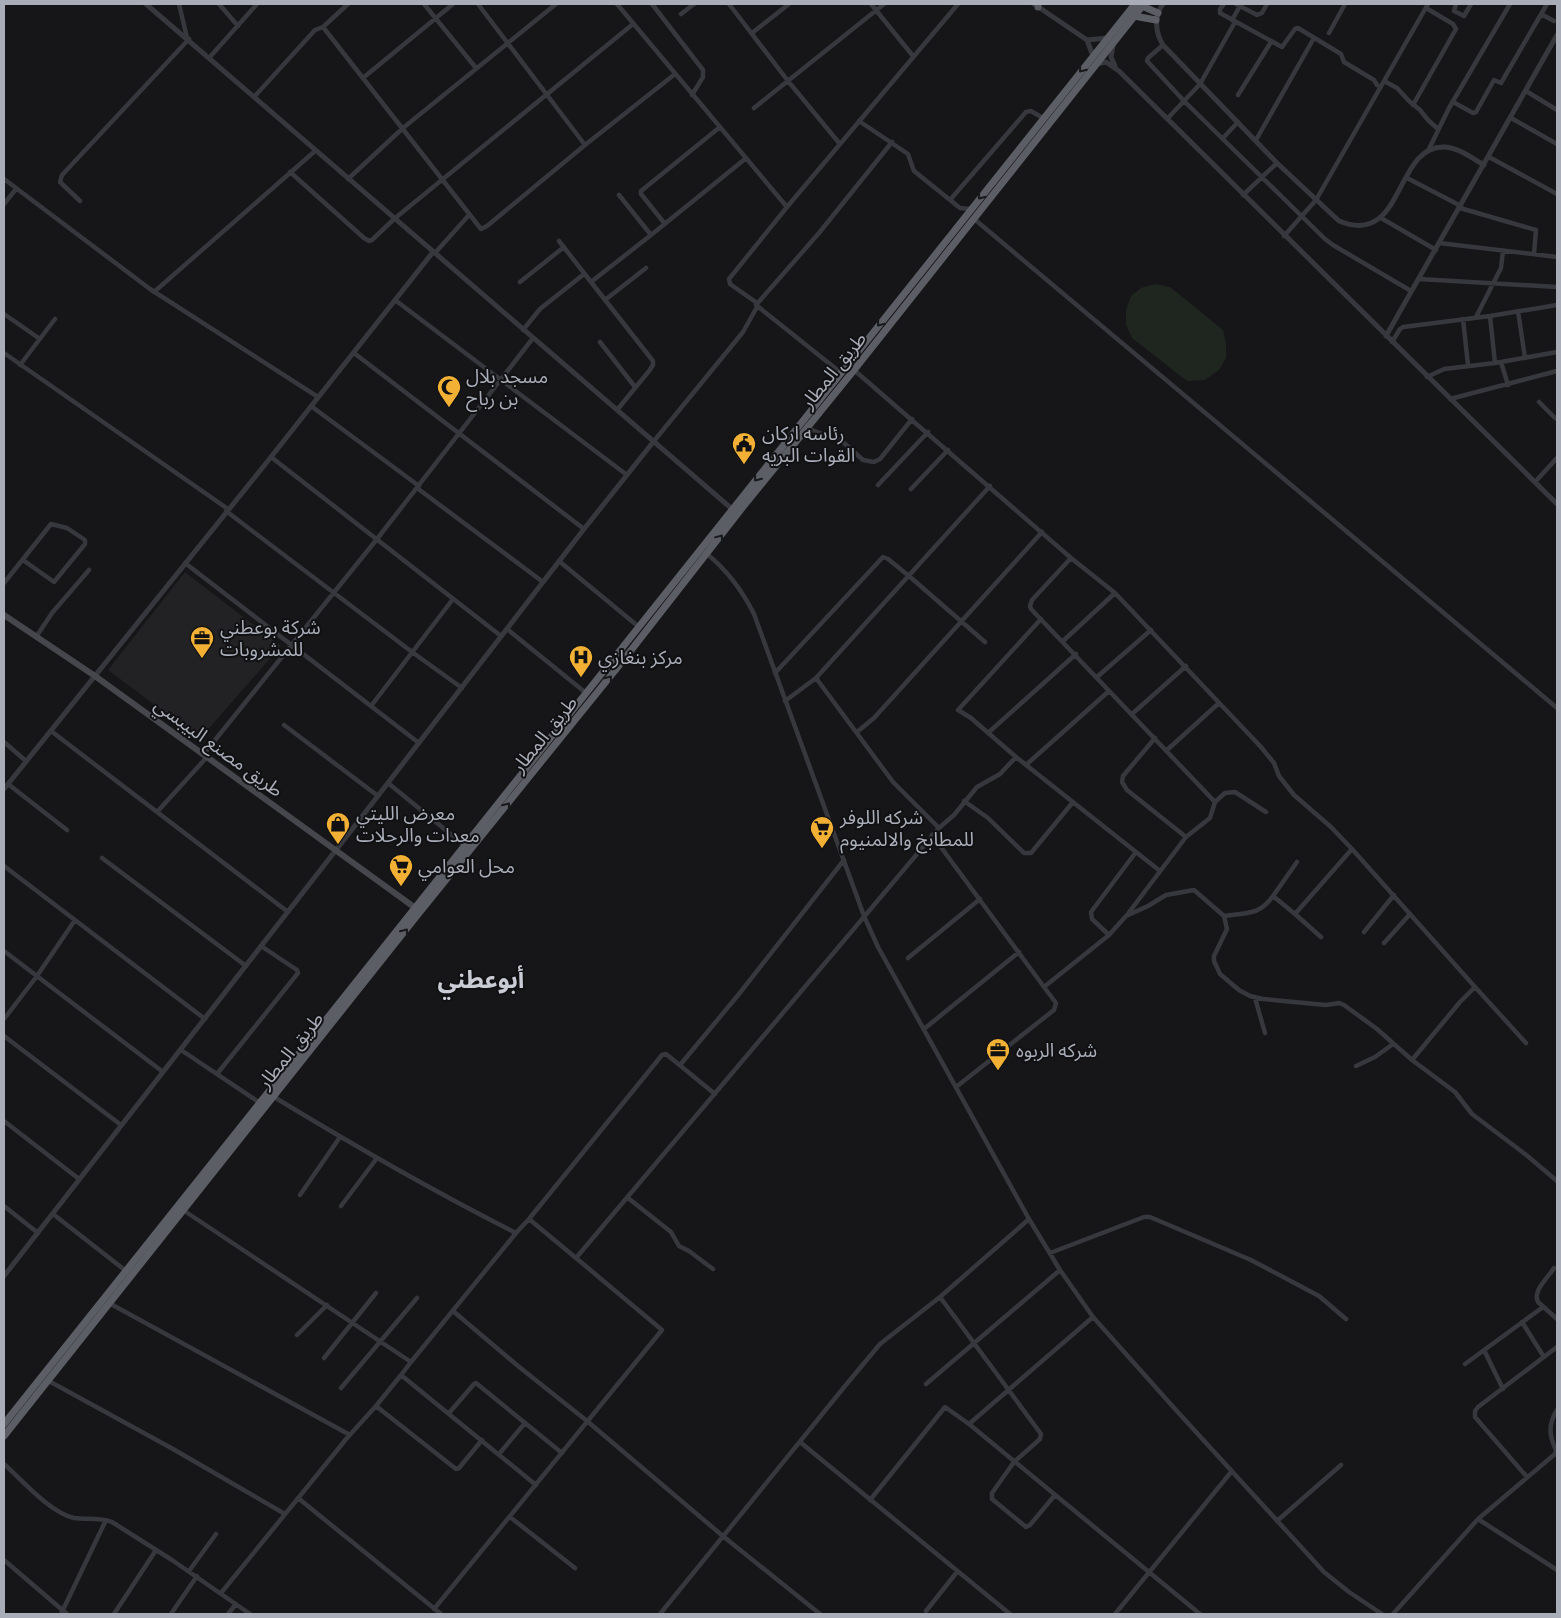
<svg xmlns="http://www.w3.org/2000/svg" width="1561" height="1618" viewBox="0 0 1561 1618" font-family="'Titillium Web','Noto Sans Arabic',sans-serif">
<rect width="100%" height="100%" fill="#161618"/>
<path fill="#222225" d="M185,572L281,646L205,733H192L108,670Z"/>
<path fill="#1e261f" d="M1155,284L1170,287L1223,330L1226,344V358L1219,370L1205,380L1187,381L1132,338L1126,325V310L1131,296L1141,288Z"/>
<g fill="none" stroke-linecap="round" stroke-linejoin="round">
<path stroke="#37383d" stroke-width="4.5" d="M179,4L187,38
M219,4L238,26
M424,4L476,68
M478,4L585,145
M617,4L787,207
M652,4L703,70V77L692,95
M729,4L788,81L840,144
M871,4L913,56
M1224,4L1220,9V13L1282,47L1295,29L1298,28L1341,54L1344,62L1374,80L1377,85L1381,87
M1236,4L1257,15L1262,13L1267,4
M1456,4L1454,11L1464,16L1471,4
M681,14L694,4
M1541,14L1554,21
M1232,20L1240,6
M323,27L481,229L487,226L585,145L675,74
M752,33L789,4
M1329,33L1345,4
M1163,45L1148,58L1147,61L1184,101L1325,239L1333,245L1411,291
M209,58L257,4
M363,78L453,4
M1384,81L1397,88L1409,101L1420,110L1428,120L1438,129
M1526,91L1557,110
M1238,95L1271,42
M254,97L315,30L323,27L348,4
M1453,102L1473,113L1476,112L1494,80L1501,83L1547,4
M1413,105L1456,29L1453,24L1426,8
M754,108L884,4
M1511,118L1557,144
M1167,119L1200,84L1235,22
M859,121L908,154L914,171L960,208L970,209
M1223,138L1238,122
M1256,140L1314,38
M1428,151L1449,108L1510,4
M1489,157L1557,194
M290,172L364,238L369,241L372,240L394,219L633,24
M1407,178L1461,206
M4,179L150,289L318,397
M348,179L403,128L556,4
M619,195L651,235L745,159
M1243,195L1277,163
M950,200L1026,112L1031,111L1043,118
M80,201L60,182L62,175L189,39
M4,204L16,189
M1460,208L1536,230L1534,254
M973,218L1557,708
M1381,218L1436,250
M665,224L641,194V191L720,127
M1284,236L1316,200L1428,4
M559,241L591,282
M1439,243L1557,257
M435,253L469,215
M1419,279L1557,287
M520,282L564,247
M154,292L315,151
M395,300L627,475
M605,300L646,268
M757,303L730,284L729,279L787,207L958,4
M1518,311L1525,358
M4,314L40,339
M1490,316L1495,363
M1476,317L1501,268L1503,251
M1463,319L1468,365
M523,330L540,309L584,274
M600,342L635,387
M1392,342L1400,329L1403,327L1490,316L1557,305
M4,353L228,509
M354,353L584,529
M1501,362L1508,385
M20,365L55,319
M854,370L1071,558L1115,593L1261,747L1274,763L1279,776L1294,795L1331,827L1352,849
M840,372L756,305L819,233L892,142
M1427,377L1444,369L1495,363L1557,352
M1450,399L1557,371
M1539,402L1555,418L1557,419
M311,406L419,486
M617,410L649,371L653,365V361L591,282L651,235
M807,428L843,442L863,460L874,462L880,459L912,419
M654,441L743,332L757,307
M271,457L501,636
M1535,482L1557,458
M878,485L928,432
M417,488L543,582
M911,489L948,450
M226,511L412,652L462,688
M707,554C728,571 742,590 754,614L864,916L878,947L1029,1219L1060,1270L1093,1317L1175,1409L1324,1572L1349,1592L1382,1614
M1071,558L1032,600L1030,606L1031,609L1215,802
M559,561L639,627
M185,563L419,743
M4,583L51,524L67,528L85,540V544L54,582L23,560
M1041,619L958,710L971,718L1016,757L1160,871
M507,629L586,693
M36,637L52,613L89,570
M1063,641L1115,593
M775,673L883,557L888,559L909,576L985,642
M1097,677L1151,630
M785,701L816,678L990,486
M371,706L453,599
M1132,714L1186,666
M284,725L378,796
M51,731L288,912
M857,732L874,718L1042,532
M988,733L1076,654
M1155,738L1123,776L1122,782L1127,790L1186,837
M4,742L26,761
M1167,750L1219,703
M203,755L377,539L533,338
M1026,765L1109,691
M388,783L464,845
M8,784L67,830
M964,801L988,818L1024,853H1031L1073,802
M157,812L207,757
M939,828L954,815L977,787L1000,774L1016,757
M932,835L1044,987L1109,935L1126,916L1148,906L1166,895L1194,890L1224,916L1227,929L1214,956V961L1220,974L1239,990L1250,996L1263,999L1326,1005L1339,1003L1344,1005L1377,1029L1412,1060L1455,1092L1472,1114L1525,1154L1557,1181
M102,858L246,966
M4,866L205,1019
M1273,896L1297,862
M1127,915L1186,837L1210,818L1215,802L1225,793L1235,792L1266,812
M1224,916C1247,912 1259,916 1273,896L1295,914
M1364,932L1394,895
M1109,935L1092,919L1091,912L1136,852
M1321,937L1295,914L1352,849L1475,987
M1384,943L1410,914
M4,951L163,1072
M908,958L980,899
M1255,998L1265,1033
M4,1019L37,976L75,920
M924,1029L1019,952
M4,1036L121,1125
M181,1050L260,1103
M1412,1060L1460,1002L1475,987L1526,1043
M680,1065L739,994L844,860
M1356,1066L1375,1057L1393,1044
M217,1074L298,973L297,970L261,946
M956,1087L1054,1010L1056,1003L1044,987
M274,1097C353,1145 433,1191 516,1233L529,1219
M4,1121L79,1179
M300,1195L340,1137
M628,1198L671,1232L679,1246L689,1251L713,1269
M4,1206L38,1233
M341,1206L377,1158
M183,1210L411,1362L401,1375L536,1485
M53,1214L126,1271
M1050,1253L1144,1217H1150L1251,1260L1319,1296L1346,1319
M576,1258L529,1219L662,1055L666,1054L715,1094
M1554,1268C1548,1278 1532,1291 1538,1302L1557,1319
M940,1297L1041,1434L1040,1439L1014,1462L992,1493V1499L1026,1527L1030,1525L1055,1495
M109,1303L350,1435
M453,1311L518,1366L587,1421L724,1537L820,1614
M1093,1317L969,1424L1200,1614
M1522,1322L1544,1357
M297,1335L327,1305
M1484,1350L1503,1389
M324,1358L376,1293
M411,1362L516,1233
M1465,1364L1543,1307
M401,1375L376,1406L456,1469L459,1468L482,1440
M47,1380L173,1449L285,1514
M926,1384L1060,1270
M341,1388L417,1298
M449,1413L474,1384L476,1383L562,1453
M800,1442L1010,1614
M499,1454L525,1423
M4,1464C22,1480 50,1513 74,1518C87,1520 99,1517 112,1522L172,1560L250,1614
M1527,1477L1475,1417V1411L1478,1407L1557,1347
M298,1498L441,1614
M870,1500L945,1407L969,1424
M510,1517L575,1568
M1478,1519L1555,1454L1556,1450C1549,1436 1548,1424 1557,1410
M1277,1521L1341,1465
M4,1560L67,1614
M189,1571L216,1534
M221,1593L347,1438L376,1406
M434,1609L662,1330L576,1258L939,828L893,782L816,678
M926,1611L957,1572
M61,1614L106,1520
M114,1614L156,1550
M171,1614L197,1576
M228,1614L236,1604
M660,1614L845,1386L880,1344L940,1297L1029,1219
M1115,1614L1232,1471
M1393,1614L1478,1519L1557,1570"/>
<path stroke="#37383d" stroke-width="5" d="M146,4L732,509
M1034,4L1087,40L1093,56
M1163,4C1154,16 1155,32 1163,45L1277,163L1339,221C1405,248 1394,144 1445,147C1459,148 1472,158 1484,165
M1087,40L1107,38
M1113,46L1111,57L1115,66
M1097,64L1106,62L1119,71L1557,504
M1386,336L1557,35
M4,789L271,457L433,252
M4,1276L350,832L584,529L654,441"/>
<path stroke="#45474d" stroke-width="6" d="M4,615L95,676L414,907"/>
<path stroke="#53555c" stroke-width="7" d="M1038,4V7"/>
<path stroke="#5b5e65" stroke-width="7" d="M1142,6L1158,13
M1134,16L1156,20
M4,1424L1135,4
M4,1436L419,913L625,658L742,508L854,370L1144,4"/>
</g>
<defs><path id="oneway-chevron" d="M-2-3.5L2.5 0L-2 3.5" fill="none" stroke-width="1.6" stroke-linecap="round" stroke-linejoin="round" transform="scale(1.25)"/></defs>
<g stroke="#18191b">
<use href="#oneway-chevron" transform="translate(1082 69) rotate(129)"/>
<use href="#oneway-chevron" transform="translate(981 196) rotate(129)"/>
<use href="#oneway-chevron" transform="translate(880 323) rotate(129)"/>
<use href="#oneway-chevron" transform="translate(757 478) rotate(128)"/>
<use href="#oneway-chevron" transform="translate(720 538) rotate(-53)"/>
<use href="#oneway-chevron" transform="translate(609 679) rotate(-51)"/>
<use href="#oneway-chevron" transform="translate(507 806) rotate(-51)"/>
<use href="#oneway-chevron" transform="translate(405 932) rotate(-52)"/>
</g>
<defs>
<g id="mosque-pin" transform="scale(1.25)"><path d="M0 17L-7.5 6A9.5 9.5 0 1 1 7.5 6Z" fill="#f2b134" stroke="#111113"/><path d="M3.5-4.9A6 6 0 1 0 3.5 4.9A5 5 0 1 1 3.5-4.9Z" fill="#111"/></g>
<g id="civic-pin" transform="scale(1.25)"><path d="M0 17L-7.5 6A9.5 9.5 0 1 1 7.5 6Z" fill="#f2b134" stroke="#111113"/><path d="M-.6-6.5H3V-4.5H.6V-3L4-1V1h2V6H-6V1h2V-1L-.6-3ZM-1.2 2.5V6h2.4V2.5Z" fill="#111"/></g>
<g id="office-pin" transform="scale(1.25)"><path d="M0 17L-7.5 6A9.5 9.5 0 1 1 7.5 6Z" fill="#f2b134" stroke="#111113"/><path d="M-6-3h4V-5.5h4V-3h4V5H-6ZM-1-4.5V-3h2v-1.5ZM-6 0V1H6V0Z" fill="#111"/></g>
<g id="hospital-pin" transform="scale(1.25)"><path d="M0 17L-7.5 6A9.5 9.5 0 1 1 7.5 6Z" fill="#f2b134" stroke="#111113"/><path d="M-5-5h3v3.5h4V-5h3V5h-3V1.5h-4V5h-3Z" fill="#111"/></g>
<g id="shop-pin" transform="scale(1.25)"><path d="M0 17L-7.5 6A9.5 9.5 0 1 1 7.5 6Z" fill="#f2b134" stroke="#111113"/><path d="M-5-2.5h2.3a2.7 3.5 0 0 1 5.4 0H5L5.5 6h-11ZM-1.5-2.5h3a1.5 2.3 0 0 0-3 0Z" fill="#111"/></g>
<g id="supermarket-pin" transform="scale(1.25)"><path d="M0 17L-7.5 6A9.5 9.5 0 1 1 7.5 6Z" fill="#f2b134" stroke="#111113"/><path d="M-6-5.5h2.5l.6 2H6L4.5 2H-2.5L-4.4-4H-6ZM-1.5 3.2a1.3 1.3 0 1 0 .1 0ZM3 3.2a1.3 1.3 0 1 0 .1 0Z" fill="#111"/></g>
</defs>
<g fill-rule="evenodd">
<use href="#mosque-pin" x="449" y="387"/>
<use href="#civic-pin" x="744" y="444"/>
<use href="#office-pin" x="202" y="638"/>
<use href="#hospital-pin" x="581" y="657"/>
<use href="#shop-pin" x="338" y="824"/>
<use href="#supermarket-pin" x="822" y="828"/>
<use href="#supermarket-pin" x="401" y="866"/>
<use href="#office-pin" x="998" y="1050"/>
</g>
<g text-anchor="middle" stroke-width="4" stroke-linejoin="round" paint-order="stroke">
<g font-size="19" fill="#a8adb8" stroke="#111113">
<text transform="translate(833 370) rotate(-51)" y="7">طريق المطار</text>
<text transform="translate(544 734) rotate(-51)" y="7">طريق المطار</text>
<text transform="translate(219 747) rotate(36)" y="7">طريق مصنع البيبسي</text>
<text transform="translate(290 1050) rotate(-51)" y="7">طريق المطار</text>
</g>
<g font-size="19" fill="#a8adb8" stroke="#111113" text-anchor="start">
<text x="466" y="383">مسجد بلال<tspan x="466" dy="22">بن رباح</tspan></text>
<text x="762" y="440">رئاسه اركان<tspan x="762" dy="22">القوات البريه</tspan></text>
<text x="220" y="634">شركة بوعطني<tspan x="220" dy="22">للمشروبات</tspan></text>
<text x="598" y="664">مركز بنغازي</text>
<text x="356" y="820">معرض الليتي<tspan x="356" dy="22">معدات والرحلات</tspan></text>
<text x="840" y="824">شركه اللوفر<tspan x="840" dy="22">للمطابخ والالمنيوم</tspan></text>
<text x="418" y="873">محل العوامي</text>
<text x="1016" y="1057">شركه الربوه</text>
</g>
<g font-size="24" font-weight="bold" fill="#c9ccd4" stroke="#111113">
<text x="481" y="988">أبوعطني</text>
</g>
</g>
<rect width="1561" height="1618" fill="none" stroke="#a8adb8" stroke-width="10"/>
</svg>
